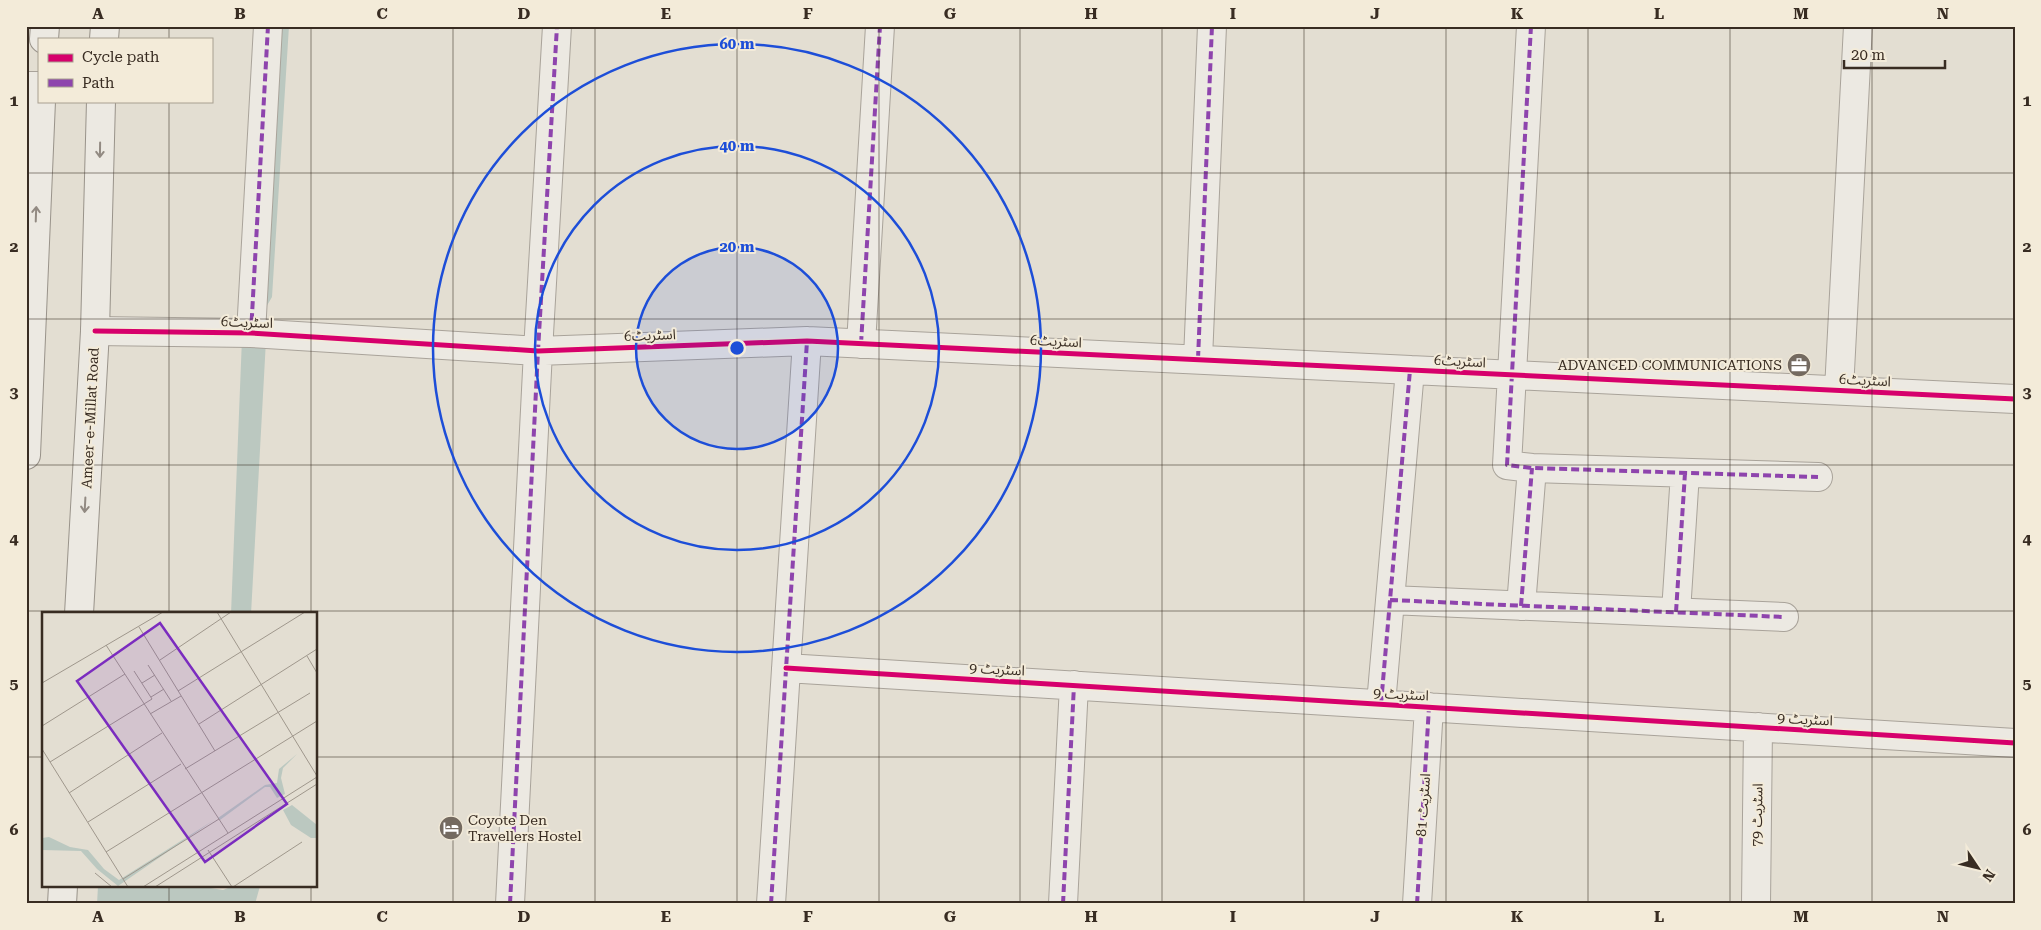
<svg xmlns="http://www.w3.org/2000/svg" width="2041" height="930" viewBox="0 0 2041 930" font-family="'Roboto Serif','Noto Sans Arabic',serif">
<rect width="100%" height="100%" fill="#e3ded2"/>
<path fill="#bbc8c0" d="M268,26H289L272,297L251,333Z
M242,338L266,340L251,614H231Z
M98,886H198L223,890L233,886H260L255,904H97Z"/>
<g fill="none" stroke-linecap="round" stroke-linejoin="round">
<g stroke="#a9a39a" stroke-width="30">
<path id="street" d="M1531,26L1507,465L1532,468L1818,477
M26,86H39
M95,331L251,333L538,351L807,341L2015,399
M251,333L268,26
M861,344L880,26
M1198,359L1212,26
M1839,390L1858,26
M1390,600L1784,617
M1521,606L1532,468
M1676,612L1685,473
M786,668L2015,743
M1381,704L1410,370
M510,904L538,351L557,26
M771,904L807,341
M1063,904L1074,685
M1417,904L1429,707
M1756,904L1758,727"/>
</g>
<g stroke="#99938a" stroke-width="30">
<path id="secondary" d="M44,39L45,26
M104,39L105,26
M26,455L41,101
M79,614L95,331L101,101
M62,904L63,886"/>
</g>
<use href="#street" stroke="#ece9e2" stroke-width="28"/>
<use href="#secondary" stroke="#ece9e2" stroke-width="28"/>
<path stroke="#8e44ad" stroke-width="4" stroke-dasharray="8 4" stroke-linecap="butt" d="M1531,26L1507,465L1532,468L1818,477
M251,333L268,26
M861,344L880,26
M1198,359L1212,26
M1390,600L1784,617
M1521,606L1532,468
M1676,612L1685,473
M1381,704L1410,370
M510,904L538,351L557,26
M771,904L807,341
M1063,904L1074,685
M1417,904L1429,707"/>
<g stroke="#f3ebd9" stroke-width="8">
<path id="cycleway" d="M95,331L251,333L538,351L807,341L2015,399
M786,668L2015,743"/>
</g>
<use href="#cycleway" stroke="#d6006c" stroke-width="5"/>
</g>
<defs><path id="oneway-shaft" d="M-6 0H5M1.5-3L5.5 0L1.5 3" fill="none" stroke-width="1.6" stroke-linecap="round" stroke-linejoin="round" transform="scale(1.25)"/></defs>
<g stroke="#928a82">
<use href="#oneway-shaft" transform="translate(100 150) rotate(91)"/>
<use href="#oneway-shaft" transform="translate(36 214) rotate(-88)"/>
<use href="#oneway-shaft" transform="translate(85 505) rotate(93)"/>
</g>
<path fill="none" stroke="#382c22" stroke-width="1" stroke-opacity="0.55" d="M169,26V39M311,26V614M453,26V904M595,26V904M737,26V904M879,26V904M1020,26V904M1162,26V904M1304,26V904M1446,26V904M1588,26V904M1730,26V904M1872,26V904M169,101V614M26,173H2015M26,319H2015M26,465H2015M26,611H2015M26,757H44M316,757H2015M169,886V904M311,886V904"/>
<circle cx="737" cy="348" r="101" fill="#1d4ed8" fill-opacity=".12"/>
<g fill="none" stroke="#1d4ed8" stroke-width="2.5">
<circle cx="737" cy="348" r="101"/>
<circle cx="737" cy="348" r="202"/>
<circle cx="737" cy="348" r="304"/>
</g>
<defs>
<g id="office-disc" transform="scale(1.25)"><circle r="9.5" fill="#746a60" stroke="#f3ebd9"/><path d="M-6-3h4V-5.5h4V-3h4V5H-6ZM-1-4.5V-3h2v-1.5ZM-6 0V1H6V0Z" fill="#fff"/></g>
<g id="hotel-disc" transform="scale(1.25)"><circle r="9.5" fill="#746a60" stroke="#f3ebd9"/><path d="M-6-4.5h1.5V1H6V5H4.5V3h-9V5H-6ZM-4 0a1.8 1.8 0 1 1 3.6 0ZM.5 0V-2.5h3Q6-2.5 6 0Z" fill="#fff"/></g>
</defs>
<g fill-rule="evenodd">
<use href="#office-disc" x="1799" y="365"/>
<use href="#hotel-disc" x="451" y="828"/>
</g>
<g text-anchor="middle" stroke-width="4" stroke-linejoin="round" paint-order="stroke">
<g font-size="14" fill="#382c22" stroke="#f3ebd9">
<text transform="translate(247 322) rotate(2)" y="5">اسٹریٹ6</text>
<text transform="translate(650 335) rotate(-2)" y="5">اسٹریٹ6</text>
<text transform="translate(1056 341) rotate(3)" y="5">اسٹریٹ6</text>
<text transform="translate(1460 361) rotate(3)" y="5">اسٹریٹ6</text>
<text transform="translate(1865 380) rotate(3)" y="5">اسٹریٹ6</text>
<text transform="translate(90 418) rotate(-87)" y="5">Ameer-e-Millat Road</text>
<text transform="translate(997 669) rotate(3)" y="5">اسٹریٹ 9</text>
<text transform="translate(1401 694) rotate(3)" y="5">اسٹریٹ 9</text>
<text transform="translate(1805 719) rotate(3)" y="5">اسٹریٹ 9</text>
<text transform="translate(1423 805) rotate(-86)" y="5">اسٹریٹ 81</text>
<text transform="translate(1757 815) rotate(-89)" y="5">اسٹریٹ 79</text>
</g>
<g font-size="14" fill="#382c22" stroke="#f3ebd9" text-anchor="end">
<text x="1782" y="370">ADVANCED COMMUNICATIONS</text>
<text x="468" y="825" text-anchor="start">Coyote Den<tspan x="468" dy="16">Travellers Hostel</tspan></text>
</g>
</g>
<g transform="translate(42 612)">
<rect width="275" height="275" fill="#e3ded2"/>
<path d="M255,142L241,156L239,166L243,182L235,186L228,175H223L178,208L176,206L223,173L235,171L237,157ZM250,193L275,213V226H269L249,213L241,198ZM172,208L76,274L55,257L39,239L0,238V226L7,225L28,235L46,238L62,257L77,268Z" fill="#bbc8c0"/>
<path fill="none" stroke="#9f978c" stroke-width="1" d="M175,0L275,164M97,15L173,139M64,33L186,221M265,44L275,61M118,48L189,0M106,53L129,89M0,71L121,0M100,71L113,63M136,79L263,0M109,85L122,77M108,102L139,84M157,112L275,37M0,114L83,62M0,137L86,275M8,150L110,87L92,59M143,157L268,81M27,181L120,121M46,210L139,152M166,238L190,275M64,240L275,109M53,261L70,275M81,267L177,207M101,275L275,165M113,275L275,172M191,275L260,230"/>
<path fill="#7b2cbf" fill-opacity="0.15" stroke="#7b2cbf" stroke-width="2.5" d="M118,11L245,192L163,250L35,69Z"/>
<rect width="275" height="275" fill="none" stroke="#382c22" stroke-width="2.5"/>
</g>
<circle cx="737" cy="348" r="8" fill="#1d4ed8" stroke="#f3ebd9" stroke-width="2.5"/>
<g font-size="15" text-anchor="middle" font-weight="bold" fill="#1d4ed8" stroke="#f3ebd9" stroke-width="4" stroke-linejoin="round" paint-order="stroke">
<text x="737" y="49">60 m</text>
<text x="737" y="151">40 m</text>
<text x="737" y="252">20 m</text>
</g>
<rect width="2041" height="930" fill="none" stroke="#f3ebd9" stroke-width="55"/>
<rect x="38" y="38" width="175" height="65" fill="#f3ebd9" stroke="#a89f90"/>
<rect x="48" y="54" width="25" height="8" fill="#d6006c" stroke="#a89f90"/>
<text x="82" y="62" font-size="15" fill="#382c22">Cycle path</text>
<rect x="48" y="79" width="25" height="8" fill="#8e44ad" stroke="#a89f90"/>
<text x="82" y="88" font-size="15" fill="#382c22">Path</text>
<g transform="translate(1978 868) rotate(125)" stroke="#f3ebd9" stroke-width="4" paint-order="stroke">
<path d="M0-4L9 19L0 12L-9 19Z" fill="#382c22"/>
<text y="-8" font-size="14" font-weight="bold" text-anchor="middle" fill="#382c22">N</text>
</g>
<path d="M1844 60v8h101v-8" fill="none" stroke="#382c22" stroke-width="2.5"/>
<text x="1851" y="60" font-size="15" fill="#382c22" stroke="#f3ebd9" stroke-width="4" paint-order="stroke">20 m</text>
<rect x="28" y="28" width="1986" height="874" fill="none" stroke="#382c22" stroke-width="2"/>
<g font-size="16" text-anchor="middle" font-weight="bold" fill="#382c22">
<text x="98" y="19">A</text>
<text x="240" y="19">B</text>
<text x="382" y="19">C</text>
<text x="524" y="19">D</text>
<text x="666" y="19">E</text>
<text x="808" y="19">F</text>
<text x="950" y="19">G</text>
<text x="1091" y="19">H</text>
<text x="1233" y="19">I</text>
<text x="1375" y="19">J</text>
<text x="1517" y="19">K</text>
<text x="1659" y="19">L</text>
<text x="1801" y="19">M</text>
<text x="1943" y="19">N</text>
<text x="14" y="106">1</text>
<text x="2027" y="106">1</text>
<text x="14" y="252">2</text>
<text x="2027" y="252">2</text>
<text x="14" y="398">3</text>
<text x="2027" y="398">3</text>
<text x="14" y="544">4</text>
<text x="2027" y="544">4</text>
<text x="14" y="689">5</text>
<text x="2027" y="689">5</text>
<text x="14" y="835">6</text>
<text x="2027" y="835">6</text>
<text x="98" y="922">A</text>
<text x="240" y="922">B</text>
<text x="382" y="922">C</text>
<text x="524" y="922">D</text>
<text x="666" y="922">E</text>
<text x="808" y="922">F</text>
<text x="950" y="922">G</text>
<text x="1091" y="922">H</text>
<text x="1233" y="922">I</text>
<text x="1375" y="922">J</text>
<text x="1517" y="922">K</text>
<text x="1659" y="922">L</text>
<text x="1801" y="922">M</text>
<text x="1943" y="922">N</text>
</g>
</svg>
